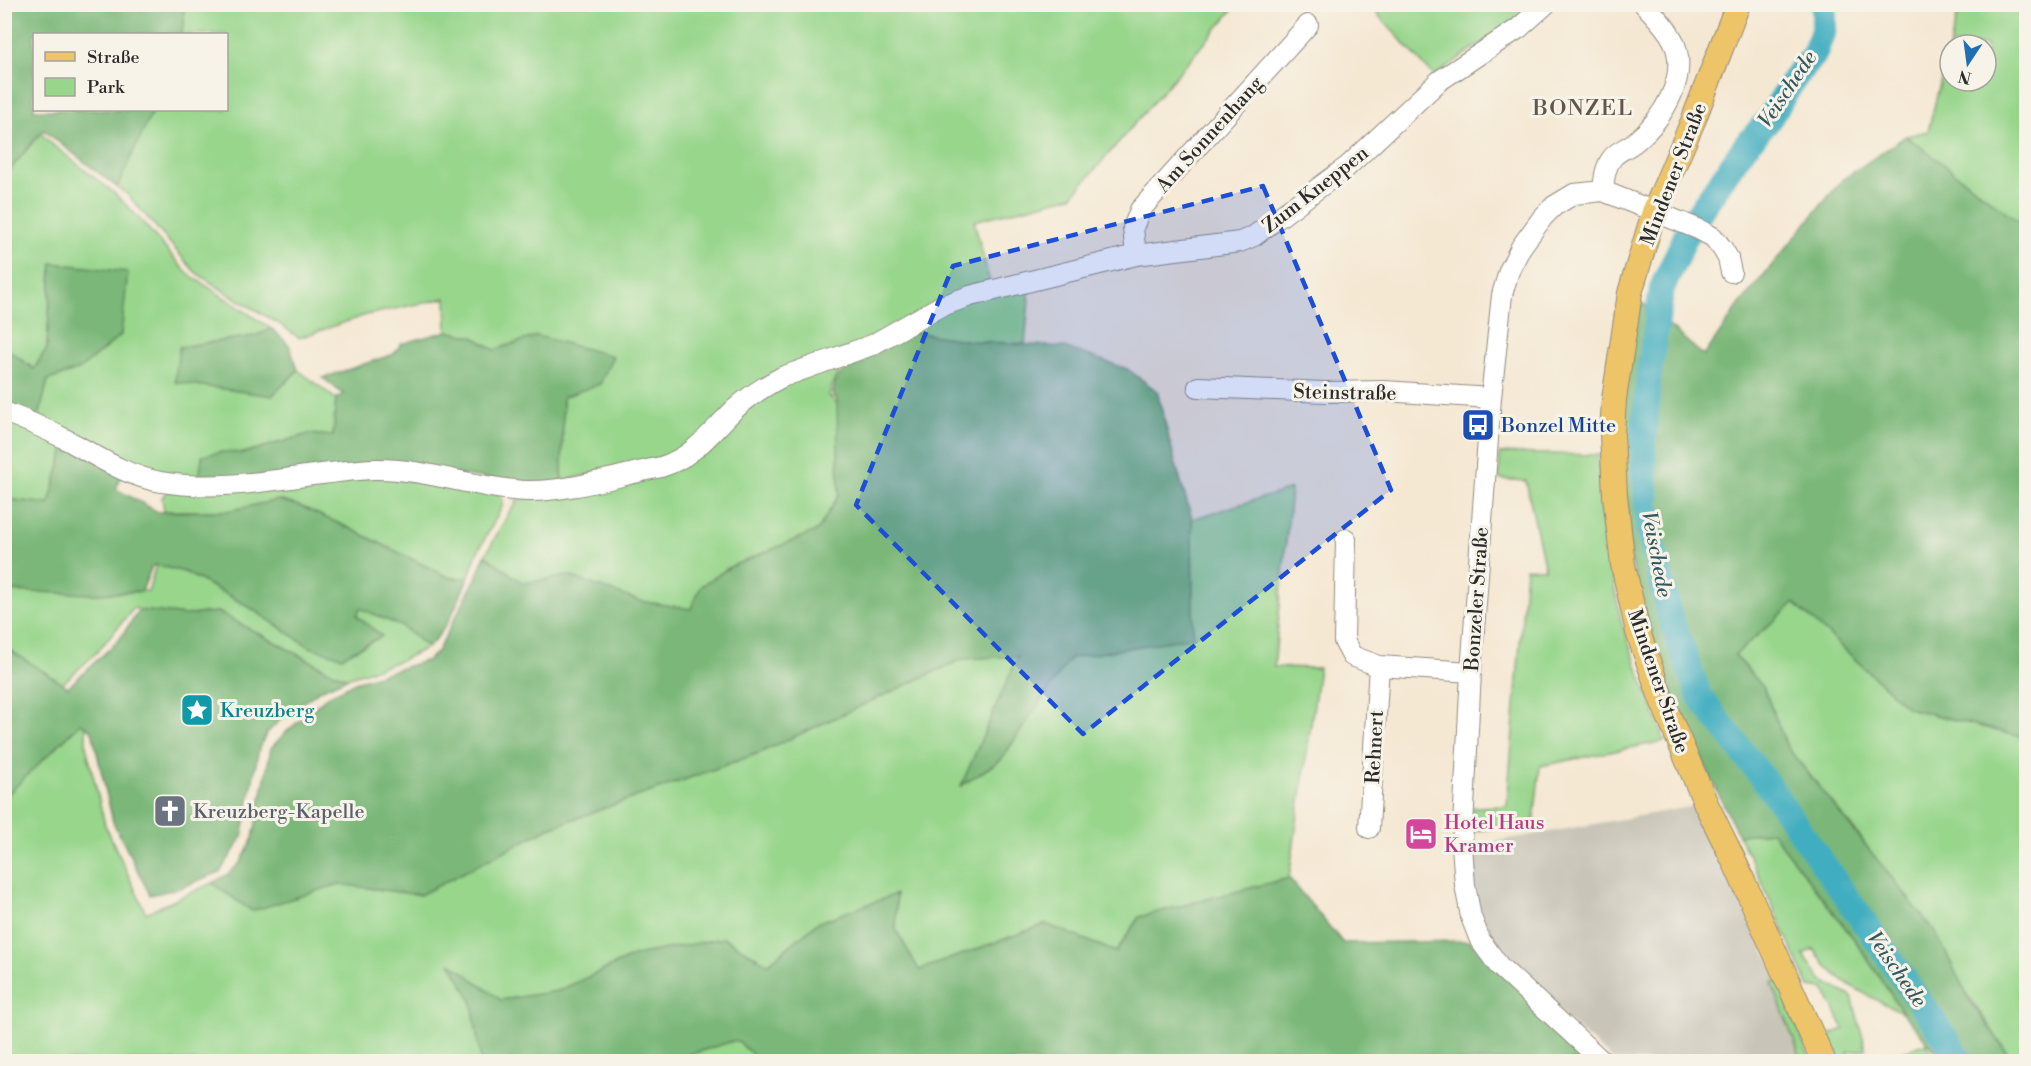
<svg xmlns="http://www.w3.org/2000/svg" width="2031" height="1066" viewBox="0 0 2031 1066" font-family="'Libre Bodoni',serif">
<rect width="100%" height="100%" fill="#f7f3e8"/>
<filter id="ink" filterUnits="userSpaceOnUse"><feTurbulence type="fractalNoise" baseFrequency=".0167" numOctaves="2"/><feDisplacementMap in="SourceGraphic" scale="12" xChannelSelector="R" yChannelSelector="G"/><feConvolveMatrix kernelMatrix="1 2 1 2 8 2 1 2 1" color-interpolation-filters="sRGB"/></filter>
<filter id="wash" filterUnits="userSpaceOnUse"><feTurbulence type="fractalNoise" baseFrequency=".008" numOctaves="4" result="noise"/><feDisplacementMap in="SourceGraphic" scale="24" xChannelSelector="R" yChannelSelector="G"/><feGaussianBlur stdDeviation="1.35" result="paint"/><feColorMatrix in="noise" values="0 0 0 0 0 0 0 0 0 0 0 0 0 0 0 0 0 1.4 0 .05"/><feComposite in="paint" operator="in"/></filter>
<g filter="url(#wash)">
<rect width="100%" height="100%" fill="#f5e8d3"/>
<path fill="#c8c4b8" d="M1695,806L1778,980L1773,983L1802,1061H1615L1507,968L1489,942L1482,922L1470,870V846Z"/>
<path fill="#98d68c" stroke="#62805c" stroke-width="1.5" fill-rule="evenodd" d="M184,5H1237L1072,196L974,221L991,287H1030L1025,344L970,341L906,331L830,354L678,454L562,481L563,396L600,384L537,336L494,350L474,337L447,331L446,298L366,315L299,338L281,325L227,293L195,272L128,195L117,187L153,110H226V34H181L184,24Z
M1369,5H1536L1434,76Z
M1960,5H2026V227L1906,136L1928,131ZM1950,45H1986V81H1950Z
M40,133L53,145L113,192L137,216L188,274L272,329L255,336L180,347L286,383L298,370L336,399L333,436L309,434L244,453L219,452L199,481L120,463L38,420L48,380L80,369L52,263L47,348L34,369L5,347L4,176Z
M846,364C835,374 833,382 829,396L838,405L839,495L818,530L730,567L701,586L691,609L639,601L568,576L523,583L485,556L510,511L517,503L516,500L674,467L776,385Z
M4,413L66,444L49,504L5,499Z
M1500,453L1598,455L1603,532L1622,625L1665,741L1540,766L1534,821L1470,832L1473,807L1507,806L1526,568L1545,569L1526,481L1499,479Z
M371,475L499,494L503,500L502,507L477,553L468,578H450L351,529L302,507L279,500L228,511H164L162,498L165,493L170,491Z
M1291,489L1274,667L1319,668L1289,878L1139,917L1116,952L1046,924L919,970L896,930V895L817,923L768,964L724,938L636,955L558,991L501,1000L451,964L472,1001L481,1061H5L4,793H8L81,722L86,726V746L105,825L146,913L212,883L252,911L339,884L420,895L549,828L759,753L962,659L1019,655L962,784L1001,760L1070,658L1193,636L1192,519Z
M156,565L185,572L246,605L310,646L342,657L382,636L357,616L360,608L403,627L428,647L402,660L347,678L327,670L218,612L185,615L139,610L134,608L97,652L62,684L5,647L4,591L97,594L148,591Z
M1794,603L1908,708L2026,738V1061H2013L1861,838L1787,747L1763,687L1735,655Z
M1772,832L1857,943L1903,1013C1870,996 1834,983 1814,949L1803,954L1821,980L1852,997L1866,1049L1848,1052L1853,1061H1839L1829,1035L1844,1029L1824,989L1809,987L1753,863L1738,835Z
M1778,980L1811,1061H1802L1772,983Z
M736,1040L760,1061L667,1062Z
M1927,1043L1933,1061H1874Z"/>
<path fill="#7ab778" stroke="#527152" stroke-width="1.5" d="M5,4L184,5V24L181,34H34V110H153L117,187L43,130L5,176Z
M1906,136L2026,227V738L1908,708L1794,603L1735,655L1763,687L1787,747L1936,933L1970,1001L2013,1061H1944L1903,1013L1857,943L1772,832L1738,835L1663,676L1632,566L1623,499L1622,389L1641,302L1704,356L1740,304L1842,180Z
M52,263L128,272L121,335L80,369L48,380L38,420L5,406L4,347L34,369L47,348Z
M272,329L289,345L298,370L272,396L175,382L179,347L255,336Z
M447,331L474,337L494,350L537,336L613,356L600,384L563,397L562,481L539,484L460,475L199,481L202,456L219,452L244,453L309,434L333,436L336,399L343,394L323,378L394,354L401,344Z
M906,331L970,341L1064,347L1127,369L1157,391L1174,458L1192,519L1193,637L1070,658L1001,760L961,786L1018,656L962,659L759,753L549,828L420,895L339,884L252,911L212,883L227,875L241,862L253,838L271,748L284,734L325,698L355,682L428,660L437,652L476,578L485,555L523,583L570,576L639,601L691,609L701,586L730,567L818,530L839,495L837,400L833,395C834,389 834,382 838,377C852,361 887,343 906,331Z
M66,444L122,475L116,489L158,512L228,511L278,500L302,507L351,529L450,578H468C457,603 448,629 428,647L403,627L360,608L357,616L382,636L342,657L310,647L246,605L185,572L156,565L152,566L142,591L97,594L5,591V499L49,504Z
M139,610L185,615L218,612L327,670L347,678L320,690L281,719L267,733L259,748L242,838L220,872L180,888L150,895L113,822L92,731L81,723L8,794L4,793L5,647L68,687L119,640Z
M1289,878L1343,943L1470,941L1590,1061L761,1062L736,1040L667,1061H481L472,1001L450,962L501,1000L558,991L636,955L724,938L768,964L817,923L896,894V930L919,970L1046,924L1116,952L1139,917Z"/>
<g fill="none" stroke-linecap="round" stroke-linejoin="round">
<path stroke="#41adc0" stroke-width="26" d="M1824,4V28L1814,55L1798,73L1767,122L1745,146L1692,223L1662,288L1649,373L1643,447L1649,531L1669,614L1700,697L1765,781L1962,1062"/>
</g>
</g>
<g filter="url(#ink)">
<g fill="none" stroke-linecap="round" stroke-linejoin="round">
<g stroke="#908a7f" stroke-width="22">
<path id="minor" d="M1603,191C1604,179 1605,166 1613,157C1619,150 1630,147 1636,141C1663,119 1690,76 1673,40C1666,26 1655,16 1644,4
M1136,255L1133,228L1140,210L1308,25
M1198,387L1325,392L1384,391L1491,398
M4,412C26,420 46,429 67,440C97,456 126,476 161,482C233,494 303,472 374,469C426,468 475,489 527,491C568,492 620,475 661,467C694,457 711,432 735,409C749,396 765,386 782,377L872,345L939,307L970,296L1136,255L1240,242L1254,236L1348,166L1439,81L1519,28L1546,4
M1346,539L1344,641L1352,656L1379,666L1471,672
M1369,828L1379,666
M1603,1062L1499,966L1480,940L1471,917L1465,885L1462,846L1471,672L1491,398L1502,295L1509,271L1521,247L1543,217L1554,206L1574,194L1603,191L1698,229L1713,237L1722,248L1728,258L1731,272"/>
</g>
<g stroke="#908a7f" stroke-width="26">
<path id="major" d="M1738,4L1693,121L1654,212L1630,293L1614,399L1612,434L1615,495L1623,565L1638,632L1661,698L1706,804L1735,863L1824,1062"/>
</g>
<use href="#minor" stroke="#fff" stroke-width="20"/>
<use href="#major" stroke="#eec469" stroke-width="24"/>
</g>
</g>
<path fill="#1d4ed8" fill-opacity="0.2" stroke="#1d4ed8" stroke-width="4.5" stroke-dasharray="12 8" stroke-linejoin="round" d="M1263,186L1391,490L1083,734L856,505L953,266Z"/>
<defs>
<g id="bus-square" transform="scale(1.725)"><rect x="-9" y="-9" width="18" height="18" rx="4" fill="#1a4fb4" stroke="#f7f3e8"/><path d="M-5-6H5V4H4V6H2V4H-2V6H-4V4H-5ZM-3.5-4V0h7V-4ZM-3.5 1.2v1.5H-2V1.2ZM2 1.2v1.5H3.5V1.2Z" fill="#fff"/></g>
<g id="sight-square" transform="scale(1.725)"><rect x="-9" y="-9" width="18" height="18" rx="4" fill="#0f9aa8" stroke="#f7f3e8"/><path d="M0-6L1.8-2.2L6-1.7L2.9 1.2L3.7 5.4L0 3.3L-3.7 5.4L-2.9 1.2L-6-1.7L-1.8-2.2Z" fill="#fff"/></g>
<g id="church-square" transform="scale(1.725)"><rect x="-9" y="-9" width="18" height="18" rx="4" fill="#6b7280" stroke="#f7f3e8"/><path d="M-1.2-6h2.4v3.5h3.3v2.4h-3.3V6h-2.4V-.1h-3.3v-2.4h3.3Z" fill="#fff"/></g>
<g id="hotel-square" transform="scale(1.725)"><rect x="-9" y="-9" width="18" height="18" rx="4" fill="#d1479c" stroke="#f7f3e8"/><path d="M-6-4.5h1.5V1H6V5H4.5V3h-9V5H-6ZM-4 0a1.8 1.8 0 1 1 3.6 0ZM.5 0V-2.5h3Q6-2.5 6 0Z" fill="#fff"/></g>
</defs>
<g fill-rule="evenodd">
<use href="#bus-square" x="1478" y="425"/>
<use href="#sight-square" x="197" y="710"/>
<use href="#church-square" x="170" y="811"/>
<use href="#hotel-square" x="1421" y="834"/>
</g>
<g text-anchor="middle" stroke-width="6" stroke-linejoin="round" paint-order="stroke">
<g font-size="20" fill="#2b2b2b" stroke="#f7f3e8">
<text transform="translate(1209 134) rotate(-48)" y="7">Am Sonnenhang</text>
<text transform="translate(1673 174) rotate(-69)" y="7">Mindener Straße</text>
<text transform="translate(1315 189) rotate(-38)" y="7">Zum Kneppen</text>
<text transform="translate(1345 392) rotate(1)" y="7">Steinstraße</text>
<text transform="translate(1476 599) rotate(-86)" y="7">Bonzeler Straße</text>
<text transform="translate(1659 681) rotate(71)" y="7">Mindener Straße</text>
<text transform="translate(1374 747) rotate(-87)" y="7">Rehnert</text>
</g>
<g font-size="20" fill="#164399" stroke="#f7f3e8" text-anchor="start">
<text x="1501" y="432">Bonzel Mitte</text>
</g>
<g font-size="20" fill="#0d838f" stroke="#f7f3e8" text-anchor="start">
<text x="220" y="717">Kreuzberg</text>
</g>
<g font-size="20" fill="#5b616d" stroke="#f7f3e8" text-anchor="start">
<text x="193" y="818">Kreuzberg-Kapelle</text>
</g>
<g font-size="20" fill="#b23c85" stroke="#f7f3e8" text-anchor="start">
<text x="1444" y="829">Hotel Haus<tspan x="1444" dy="23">Kramer</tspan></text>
</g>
<g font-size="21" font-style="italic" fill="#33585f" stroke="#f7f3e8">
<text transform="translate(1787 89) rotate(-56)" y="7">Veischede</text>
<text transform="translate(1657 554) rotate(79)" y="7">Veischede</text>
<text transform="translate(1897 969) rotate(55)" y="7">Veischede</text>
</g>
<g font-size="22" letter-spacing="1.5" fill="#645549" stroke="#f7f3e8">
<text x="1583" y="115">BONZEL</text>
</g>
</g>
<rect width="2031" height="1066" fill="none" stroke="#f7f3e8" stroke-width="24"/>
<rect x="33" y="33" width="195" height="78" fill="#f7f3e8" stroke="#a5a39c" stroke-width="1.5"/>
<rect x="45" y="52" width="30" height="9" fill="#eec469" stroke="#a5a39c" stroke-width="1.5"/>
<text x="87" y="63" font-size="18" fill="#2b2b2b">Straße</text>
<rect x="45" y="78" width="30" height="18" fill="#98d68c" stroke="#a5a39c" stroke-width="1.5"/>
<text x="87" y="93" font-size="18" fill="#2b2b2b">Park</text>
<g transform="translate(1968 63) rotate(193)"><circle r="28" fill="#f7f3e8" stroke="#a5a39c" stroke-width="1.5"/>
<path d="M0-4.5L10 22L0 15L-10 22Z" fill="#1f6fb2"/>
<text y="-9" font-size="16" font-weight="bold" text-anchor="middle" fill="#2b2b2b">N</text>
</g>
</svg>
